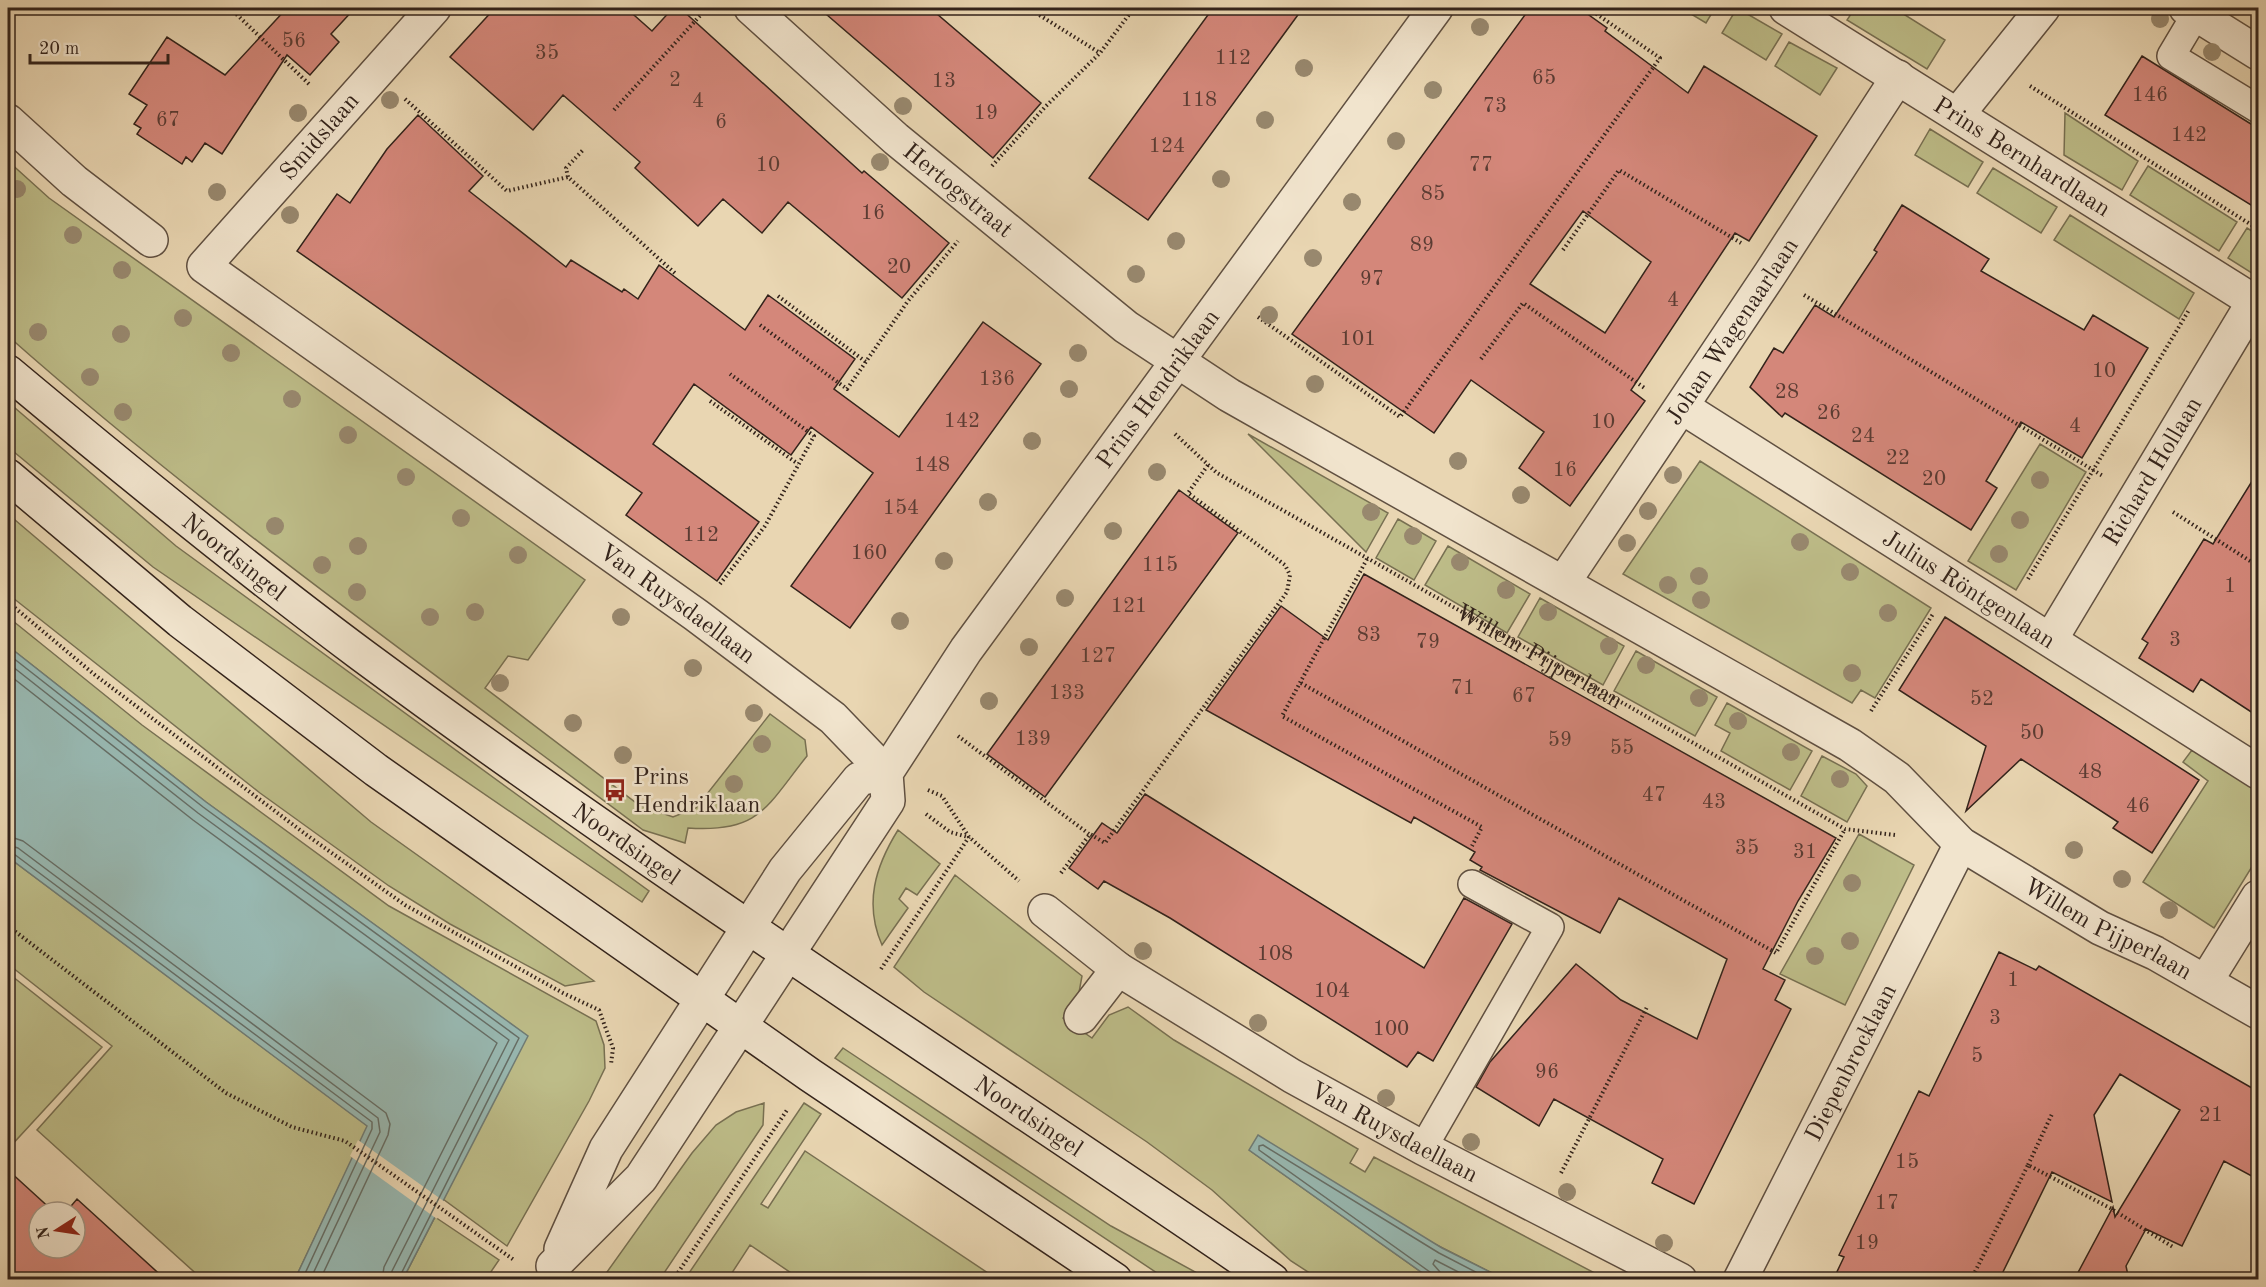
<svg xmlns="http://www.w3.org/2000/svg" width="2266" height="1287" viewBox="0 0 2266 1287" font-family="'Old Standard TT',serif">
<rect width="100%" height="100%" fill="#e9d6b2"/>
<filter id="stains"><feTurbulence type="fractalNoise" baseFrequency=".00333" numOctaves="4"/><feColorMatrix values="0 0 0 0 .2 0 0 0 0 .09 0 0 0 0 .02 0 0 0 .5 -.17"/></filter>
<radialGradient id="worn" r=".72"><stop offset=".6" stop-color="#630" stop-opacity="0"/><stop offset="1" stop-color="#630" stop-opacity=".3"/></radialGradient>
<path fill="#bdbc88" stroke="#787052" stroke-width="1.5" d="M1681,8H1715L1706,23Z
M1737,8L1782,34L1766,60L1722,33Z
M1855,8H1894L1945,40L1927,69L1847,20Z
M1789,42L1837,68L1820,95L1775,66Z
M2065,113L2138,161L2122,190L2064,155Z
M1930,129L1983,162L1968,187L1915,155Z
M8,161L49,198L585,580L528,660L508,656L485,688L639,805L673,817L696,808L770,714L805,740L807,756C766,807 760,833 688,828L685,843L643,830C429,669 209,514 8,336Z
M2148,166L2237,222L2219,251L2130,195Z
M1993,168L2057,207L2041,233L1977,193Z
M2070,215L2194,293L2179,319L2054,240Z
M2247,228L2258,235V277L2228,258Z
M8,402L176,546L649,891L642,902L153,567L8,447Z
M1248,434L1388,513L1366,552Z
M2040,444L2086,472L2016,590L1968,561Z
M1700,461L1931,608L1875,698L1861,690L1852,703L1623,574Z
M8,514L371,822L594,981L565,986L450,924L389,886L260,793L8,594Z
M1398,519L1436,541L1414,580L1376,558Z
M1448,546L1530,594L1507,633L1425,585Z
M1540,598L1624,646L1603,685L1518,637Z
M8,617L142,725L389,906L596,1021L604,1045L605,1068L589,1101L507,1246L443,1199L527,1036L206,802L8,646Z
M1636,651L1717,697L1695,736L1614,691Z
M1727,703L1812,751L1790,790L1721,751L1730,733L1715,725Z
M2192,750L2258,790V857L2214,928L2143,882L2208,781L2183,762Z
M1822,756L1856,774L1867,786L1847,822L1801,796Z
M898,830L940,864L917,895L906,888L899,899L908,908L882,945C864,904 875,867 898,830Z
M1859,834L1914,865L1845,1005L1780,974Z
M8,857L368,1126L295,1279H202L37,1130L112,1046L8,964Z
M955,875L1082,976L1078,998L1063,1018L1092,1038L1109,1015L1128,1007L1174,1040L1358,1149L1350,1163L1365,1172L1374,1157L1606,1279H1504L1249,1150L1431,1279H1319L1291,1261L1212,1190L1147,1142L924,992L894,967Z
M8,973L102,1047L8,1149Z
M843,1048L1111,1226L1208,1279H1166L835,1058Z
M764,1103L763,1125L660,1279H602L692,1153L716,1125L736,1112Z
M804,1103L821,1114L761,1204L768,1208L805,1151L997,1279H800L750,1245L728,1279H685Z
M435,1217L499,1260L486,1279H403Z"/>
<path fill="#98b8b1" stroke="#707c75" stroke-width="1.5" d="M8,646L206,802L528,1036L403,1279H295L367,1126L8,857Z
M1258,1135L1442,1248L1504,1279H1431L1249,1150Z"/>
<path fill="#e9d6b2" d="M358,1140L445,1202L437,1219L350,1156Z"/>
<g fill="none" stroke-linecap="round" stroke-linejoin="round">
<path stroke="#666e66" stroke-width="1.5" d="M8,654L203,807L519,1038L398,1280
M8,663L198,813L509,1040L392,1271L391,1280
M8,674L193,820L497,1043L384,1267L382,1280
M8,836L23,841L386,1113L390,1124L388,1135L320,1280
M8,845L18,848L378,1118L380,1132L310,1280
M8,853L14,854L372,1122V1129L302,1280
M1433,1280L1430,1272L1259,1150V1146L1263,1145L1439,1253L1491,1280
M1441,1280L1440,1272L1433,1264L1435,1260L1474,1280"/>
</g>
<path fill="#d4877a" stroke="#33231b" stroke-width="1.5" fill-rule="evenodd" d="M287,8H355L331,34L339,42L310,75L287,55L222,154L205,143L192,162L186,157L182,164L137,134L141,128L134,124L147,105L129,94L167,37L225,75Z
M495,8H626L652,31L673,8H680L862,173L864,171L949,243L902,298L788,202L762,233L723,199L698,226L635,168L640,162L563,95L533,130L450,57Z
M819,8H930L1041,103L993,158Z
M1213,8H1303L1148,220L1089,178Z
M1530,8H1579L1607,28L1605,31L1688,93L1704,66L1817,136L1749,241L1735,233L1631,390L1645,401L1570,506L1519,468L1544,432L1471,380L1434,433L1292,334ZM1583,211L1651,262L1605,333L1530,284Z
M2142,56L2259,129V210L2105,115Z
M418,115L483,176L469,191L566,267L571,260L622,292L624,289L638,299L659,265L745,330L768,295L855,359L834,389L899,437L983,322L1041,364L850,628L791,586L873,473L811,427L791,455L694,384L653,444L759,522L717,581L626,515L642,493L297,251L337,194L350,203L387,149Z
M1902,205L1989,259L1981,271L2084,330L2093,315L2148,348L2082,458L2021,422L1986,481L1997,488L1971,530L1785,413L1782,417L1750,387L1774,348L1783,353L1815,305L1834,317L1877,252L1874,250Z
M2259,470V717L2201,679L2193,692L2139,658L2148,643L2142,639L2204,539L2213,544Z
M1179,490L1238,533L1045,797L987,754Z
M1364,574L1836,838L1798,901L1763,969L1785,980L1775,1000L1791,1009L1694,1204L1652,1183L1663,1159L1554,1099L1539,1126L1476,1087L1490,1062L1576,964L1621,1000L1697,1039L1727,959L1619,898L1600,933L1480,870L1482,867L1470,860L1475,852L1414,817L1411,823L1206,710L1281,606L1328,640Z
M1945,617L2199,780L2152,853L2113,828L2118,822L2021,759L1966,811L1986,746L1899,690Z
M1145,794L1424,968L1464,898L1512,924L1433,1061L1418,1052L1407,1067L1170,918L1104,881L1098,889L1069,868L1102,823L1117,833Z
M1999,952L2036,970L2039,966L2259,1092V1180L2224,1161L2182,1246L2146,1229L2126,1266L2129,1280H2074L2113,1207L2115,1217L2180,1110L2120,1074L2094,1115L2112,1202L2052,1172L1999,1280H1833L1844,1257L1839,1255L1919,1091L1929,1096Z
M8,1170L54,1212H39V1248H75V1212H66L77,1199L166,1280H8Z"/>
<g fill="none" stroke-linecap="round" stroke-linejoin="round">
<g stroke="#605041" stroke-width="30">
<path id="lane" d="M2196,14L2171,56L2258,109
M1423,1148L1550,927L1472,884"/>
</g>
<g stroke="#605041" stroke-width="36">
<g id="street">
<path id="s2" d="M434,8L204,266L696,615L833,718L886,773"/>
<path id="s3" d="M751,8L896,139L1126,327L1229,395L1850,745L1897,778L1961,844L2100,928L2155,953L2258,1012"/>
<path id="s4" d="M1786,8L2258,304"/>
<path d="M2186,8L2258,53"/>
<path d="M1958,114L2043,8"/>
<path d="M8,121L74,181L151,240"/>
<path id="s5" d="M1682,407L2258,772"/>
<path id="s6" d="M1563,583L1770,274L1898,77"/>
<path id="s7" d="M2051,639L2254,301"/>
<path id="s8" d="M1045,911L1118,969L1292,1076L1423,1148L1680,1280"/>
<path d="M2206,981L2258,897"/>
<path d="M1081,1017L1118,969"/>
<path d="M561,1249L606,1149L785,870L859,779L886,773"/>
<path id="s9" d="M553,1266L641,1178L888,801L886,773L966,650L1436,8"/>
<path id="s10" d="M1740,1280L1961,844"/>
</g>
</g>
<g stroke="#33231b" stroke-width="36">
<g id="secondary">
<path id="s11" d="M8,372C124,469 241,565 362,655C658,874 968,1072 1272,1280"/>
<path d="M8,476L180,621L376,770L810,1075L1115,1280"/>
</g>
</g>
<g stroke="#33231b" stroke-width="4" stroke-dasharray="1.5 3" stroke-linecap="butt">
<path d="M230,8L311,86"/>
<path d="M1028,8L1100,53"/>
<path d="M2030,86L2258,229"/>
<path d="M405,99L507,191L568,177L676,274"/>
<path d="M614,110L707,8"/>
<path d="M992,166L1045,107L1100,53L1134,8"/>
<path d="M568,177L566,168L583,150"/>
<path d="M1563,250L1619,170L1741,243"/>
<path d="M1804,295L2103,476"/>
<path d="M778,296L866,362"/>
<path d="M1258,317L1400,417L1660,58L1588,8"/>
<path d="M760,325L847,389L908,301L958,241"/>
<path d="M1481,359L1523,303L1646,389"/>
<path d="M710,401L798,464"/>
<path id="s1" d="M1175,434L1217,473L1845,829L1895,835"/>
<path d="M2173,512L2258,566"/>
<path d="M1367,559L1282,716L1482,827L1472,846"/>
<path d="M2028,579L2189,310"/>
<path d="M720,584L765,526L814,436L730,374"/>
<path d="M8,602L95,675L308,836L405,905L563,993L599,1010L613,1048L611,1064"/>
<path d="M1301,683L1776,953L1845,829"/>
<path d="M1871,711L1933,614"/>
<path d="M958,736L1089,834"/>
<path d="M928,790L942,796L969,837L1019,881"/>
<path d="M926,814L950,832L968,837"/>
<path d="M1061,873L1090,834L1105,843L1287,592L1290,575L1285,565L1188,493L1208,465"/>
<path d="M8,926L226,1093L292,1127L345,1141L514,1260"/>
<path d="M881,969L969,837"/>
<path d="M2028,1165L2052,1114"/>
<path d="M1561,1173L1647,1007"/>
<path d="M673,1280L787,1110"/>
<path d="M1971,1280L2028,1165L2110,1208L2173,1247"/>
</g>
<use href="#lane" stroke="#f1e4cd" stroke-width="27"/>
<use href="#street" stroke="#f1e4cd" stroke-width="33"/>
<use href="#secondary" stroke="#f1e4cd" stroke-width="33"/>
</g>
<g fill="#98886e">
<circle cx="2160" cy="19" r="9"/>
<circle cx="1480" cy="27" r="9"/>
<circle cx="2212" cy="52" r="9"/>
<circle cx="1304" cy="68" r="9"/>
<circle cx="1433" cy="90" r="9"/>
<circle cx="390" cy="100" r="9"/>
<circle cx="903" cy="106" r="9"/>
<circle cx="298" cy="113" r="9"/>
<circle cx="1265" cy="120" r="9"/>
<circle cx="1396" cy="141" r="9"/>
<circle cx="880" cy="162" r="9"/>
<circle cx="1221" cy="179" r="9"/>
<circle cx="17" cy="189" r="9"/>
<circle cx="217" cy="192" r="9"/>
<circle cx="1352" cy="202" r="9"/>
<circle cx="290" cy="215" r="9"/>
<circle cx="73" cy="235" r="9"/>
<circle cx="1176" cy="241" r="9"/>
<circle cx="1313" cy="258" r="9"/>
<circle cx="122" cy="270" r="9"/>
<circle cx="1136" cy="274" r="9"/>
<circle cx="1269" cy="315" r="9"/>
<circle cx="183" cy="318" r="9"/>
<circle cx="38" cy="332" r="9"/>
<circle cx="121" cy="334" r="9"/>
<circle cx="231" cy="353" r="9"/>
<circle cx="1078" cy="353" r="9"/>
<circle cx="90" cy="377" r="9"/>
<circle cx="1315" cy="384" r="9"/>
<circle cx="1069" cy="389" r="9"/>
<circle cx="292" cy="399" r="9"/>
<circle cx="123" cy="412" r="9"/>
<circle cx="348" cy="435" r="9"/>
<circle cx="1032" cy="441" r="9"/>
<circle cx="1458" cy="461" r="9"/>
<circle cx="1157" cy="472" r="9"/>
<circle cx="1673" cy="475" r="9"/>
<circle cx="406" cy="477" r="9"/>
<circle cx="2040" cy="480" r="9"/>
<circle cx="1521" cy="495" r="9"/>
<circle cx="988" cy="502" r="9"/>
<circle cx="1648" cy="511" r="9"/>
<circle cx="1371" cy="512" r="9"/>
<circle cx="461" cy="518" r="9"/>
<circle cx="2020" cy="520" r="9"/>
<circle cx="275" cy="526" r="9"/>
<circle cx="1113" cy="531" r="9"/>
<circle cx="1413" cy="536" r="9"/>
<circle cx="1800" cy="542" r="9"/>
<circle cx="1627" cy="543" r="9"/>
<circle cx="358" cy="546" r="9"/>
<circle cx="1999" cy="554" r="9"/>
<circle cx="518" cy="555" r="9"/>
<circle cx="944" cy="561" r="9"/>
<circle cx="1460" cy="562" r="9"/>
<circle cx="322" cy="565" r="9"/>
<circle cx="1850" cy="572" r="9"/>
<circle cx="1699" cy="576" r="9"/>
<circle cx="1668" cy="585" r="9"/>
<circle cx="1506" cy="590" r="9"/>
<circle cx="357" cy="592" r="9"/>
<circle cx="1065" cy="598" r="9"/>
<circle cx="1701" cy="600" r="9"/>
<circle cx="475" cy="612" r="9"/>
<circle cx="1548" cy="612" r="9"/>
<circle cx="1888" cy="613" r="9"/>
<circle cx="430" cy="617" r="9"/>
<circle cx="621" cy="617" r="9"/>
<circle cx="900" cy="621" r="9"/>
<circle cx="1609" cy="646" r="9"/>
<circle cx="1029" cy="647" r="9"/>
<circle cx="1646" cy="665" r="9"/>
<circle cx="693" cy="668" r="9"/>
<circle cx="1852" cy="673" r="9"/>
<circle cx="500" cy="683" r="9"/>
<circle cx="1699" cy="698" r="9"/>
<circle cx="989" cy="701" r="9"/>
<circle cx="754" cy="713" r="9"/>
<circle cx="1738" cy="721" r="9"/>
<circle cx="573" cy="723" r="9"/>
<circle cx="762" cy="744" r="9"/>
<circle cx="1791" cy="752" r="9"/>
<circle cx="623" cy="755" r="9"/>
<circle cx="1840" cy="779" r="9"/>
<circle cx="734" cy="784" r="9"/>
<circle cx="2074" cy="850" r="9"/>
<circle cx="2122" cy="879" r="9"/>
<circle cx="1852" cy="883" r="9"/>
<circle cx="2169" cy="910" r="9"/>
<circle cx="1850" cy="941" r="9"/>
<circle cx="1143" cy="951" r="9"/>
<circle cx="1815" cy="956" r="9"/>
<circle cx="1258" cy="1023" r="9"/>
<circle cx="1386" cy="1098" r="9"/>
<circle cx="1471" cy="1142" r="9"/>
<circle cx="1567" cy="1192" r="9"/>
<circle cx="1664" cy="1243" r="9"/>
</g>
<defs>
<g id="bus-bare" transform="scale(1.8)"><path d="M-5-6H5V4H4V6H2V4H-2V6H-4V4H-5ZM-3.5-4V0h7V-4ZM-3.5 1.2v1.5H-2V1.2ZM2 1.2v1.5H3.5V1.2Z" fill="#8f2418" stroke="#f1e4cd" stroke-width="2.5" paint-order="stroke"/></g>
</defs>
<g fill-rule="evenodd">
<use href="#bus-bare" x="615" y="790"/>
</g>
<g text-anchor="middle" stroke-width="5" stroke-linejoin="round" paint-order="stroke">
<g font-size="21" fill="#5b3c33">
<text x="294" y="47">56</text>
<text x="547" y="59">35</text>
<text x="1233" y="64">112</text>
<text x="1544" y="84">65</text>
<text x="675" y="86">2</text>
<text x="944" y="87">13</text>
<text x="2150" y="101">146</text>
<text x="1199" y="106">118</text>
<text x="698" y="107">4</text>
<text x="1495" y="112">73</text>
<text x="986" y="119">19</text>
<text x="168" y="126">67</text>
<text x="721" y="128">6</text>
<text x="2189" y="141">142</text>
<text x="1167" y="152">124</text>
<text x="768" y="171">10</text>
<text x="1481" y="171">77</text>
<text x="1433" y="200">85</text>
<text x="873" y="219">16</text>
<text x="1422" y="251">89</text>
<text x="899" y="273">20</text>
<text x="1372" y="285">97</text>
<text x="1673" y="306">4</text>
<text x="1358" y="345">101</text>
<text x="2104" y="377">10</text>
<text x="997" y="385">136</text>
<text x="1787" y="398">28</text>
<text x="1829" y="419">26</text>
<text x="962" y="427">142</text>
<text x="1603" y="428">10</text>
<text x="2075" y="432">4</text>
<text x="1863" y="442">24</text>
<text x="1898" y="464">22</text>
<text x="932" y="471">148</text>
<text x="1565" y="476">16</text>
<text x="1934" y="485">20</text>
<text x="901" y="514">154</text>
<text x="701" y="541">112</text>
<text x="869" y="559">160</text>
<text x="1160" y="571">115</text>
<text x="2230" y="592">1</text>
<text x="1129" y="612">121</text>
<text x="1369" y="641">83</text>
<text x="2175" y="646">3</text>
<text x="1428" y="648">79</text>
<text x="1098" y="662">127</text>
<text x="1463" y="694">71</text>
<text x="1067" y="699">133</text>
<text x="1524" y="702">67</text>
<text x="1982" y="705">52</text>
<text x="2032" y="739">50</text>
<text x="1033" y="745">139</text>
<text x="1560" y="746">59</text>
<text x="1622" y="754">55</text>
<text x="2090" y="778">48</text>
<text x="1654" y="801">47</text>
<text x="1714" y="808">43</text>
<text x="2138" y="812">46</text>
<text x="1747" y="854">35</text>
<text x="1805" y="858">31</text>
<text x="1275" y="960">108</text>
<text x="2013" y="986">1</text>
<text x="1332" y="997">104</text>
<text x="1995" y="1024">3</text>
<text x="1391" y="1035">100</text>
<text x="1977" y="1062">5</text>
<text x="1547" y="1078">96</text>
<text x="2211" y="1121">21</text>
<text x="1907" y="1168">15</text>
<text x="1887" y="1209">17</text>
<text x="1867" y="1249">19</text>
</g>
<g font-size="24" fill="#33231b" stroke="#f1e4cd">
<text transform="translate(319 136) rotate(-49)" y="8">Smidslaan</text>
<text dy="8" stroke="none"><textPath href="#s4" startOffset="279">Prins Bernhardlaan</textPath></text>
<text dy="8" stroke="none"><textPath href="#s3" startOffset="276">Hertogstraat</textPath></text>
<text dy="8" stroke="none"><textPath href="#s6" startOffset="303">Johan Wagenaarlaan</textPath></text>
<text dy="8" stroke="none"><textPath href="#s9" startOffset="1074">Prins Hendriklaan</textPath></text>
<text dy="8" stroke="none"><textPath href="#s7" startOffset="196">Richard Hollaan</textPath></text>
<text dy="8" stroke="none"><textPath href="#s11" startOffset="292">Noordsingel</textPath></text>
<text dy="8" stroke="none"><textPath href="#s5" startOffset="340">Julius Röntgenlaan</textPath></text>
<text dy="8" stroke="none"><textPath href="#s2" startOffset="927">Van Ruysdaellaan</textPath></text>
<text dy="8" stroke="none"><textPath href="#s1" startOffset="428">Willem Pijperlaan</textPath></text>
<text dy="8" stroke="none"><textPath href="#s11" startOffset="778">Noordsingel</textPath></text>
<text dy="8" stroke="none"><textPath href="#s3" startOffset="1648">Willem Pijperlaan</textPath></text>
<text dy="8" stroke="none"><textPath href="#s10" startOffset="244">Diepenbrocklaan</textPath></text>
<text dy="8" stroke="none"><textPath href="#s11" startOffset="1264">Noordsingel</textPath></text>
<text dy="8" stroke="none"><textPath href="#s8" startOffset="414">Van Ruysdaellaan</textPath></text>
</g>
<g font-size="24" fill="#33231b" stroke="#f1e4cd" text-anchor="start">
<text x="633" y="784">Prins<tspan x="633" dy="28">Hendriklaan</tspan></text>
</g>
</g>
<rect width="2266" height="1287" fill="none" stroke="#e9d6b2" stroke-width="30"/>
<rect x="9" y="9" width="2248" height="1269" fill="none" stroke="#33231b" stroke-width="3"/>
<rect x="15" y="15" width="2236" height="1257" fill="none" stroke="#33231b" stroke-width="1.5"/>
<g transform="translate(57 1230) rotate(258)"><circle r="28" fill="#f1e4cd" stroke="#a59786" stroke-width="1.5"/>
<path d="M0-4.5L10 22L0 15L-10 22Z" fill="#8f2418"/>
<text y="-9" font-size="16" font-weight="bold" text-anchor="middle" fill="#33231b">N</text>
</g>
<path d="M30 54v9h138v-9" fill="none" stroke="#33231b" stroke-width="3"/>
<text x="39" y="54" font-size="18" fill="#33231b" stroke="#f1e4cd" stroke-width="4.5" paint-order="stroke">20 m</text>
<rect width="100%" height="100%" filter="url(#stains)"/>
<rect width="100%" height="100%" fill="url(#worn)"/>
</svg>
